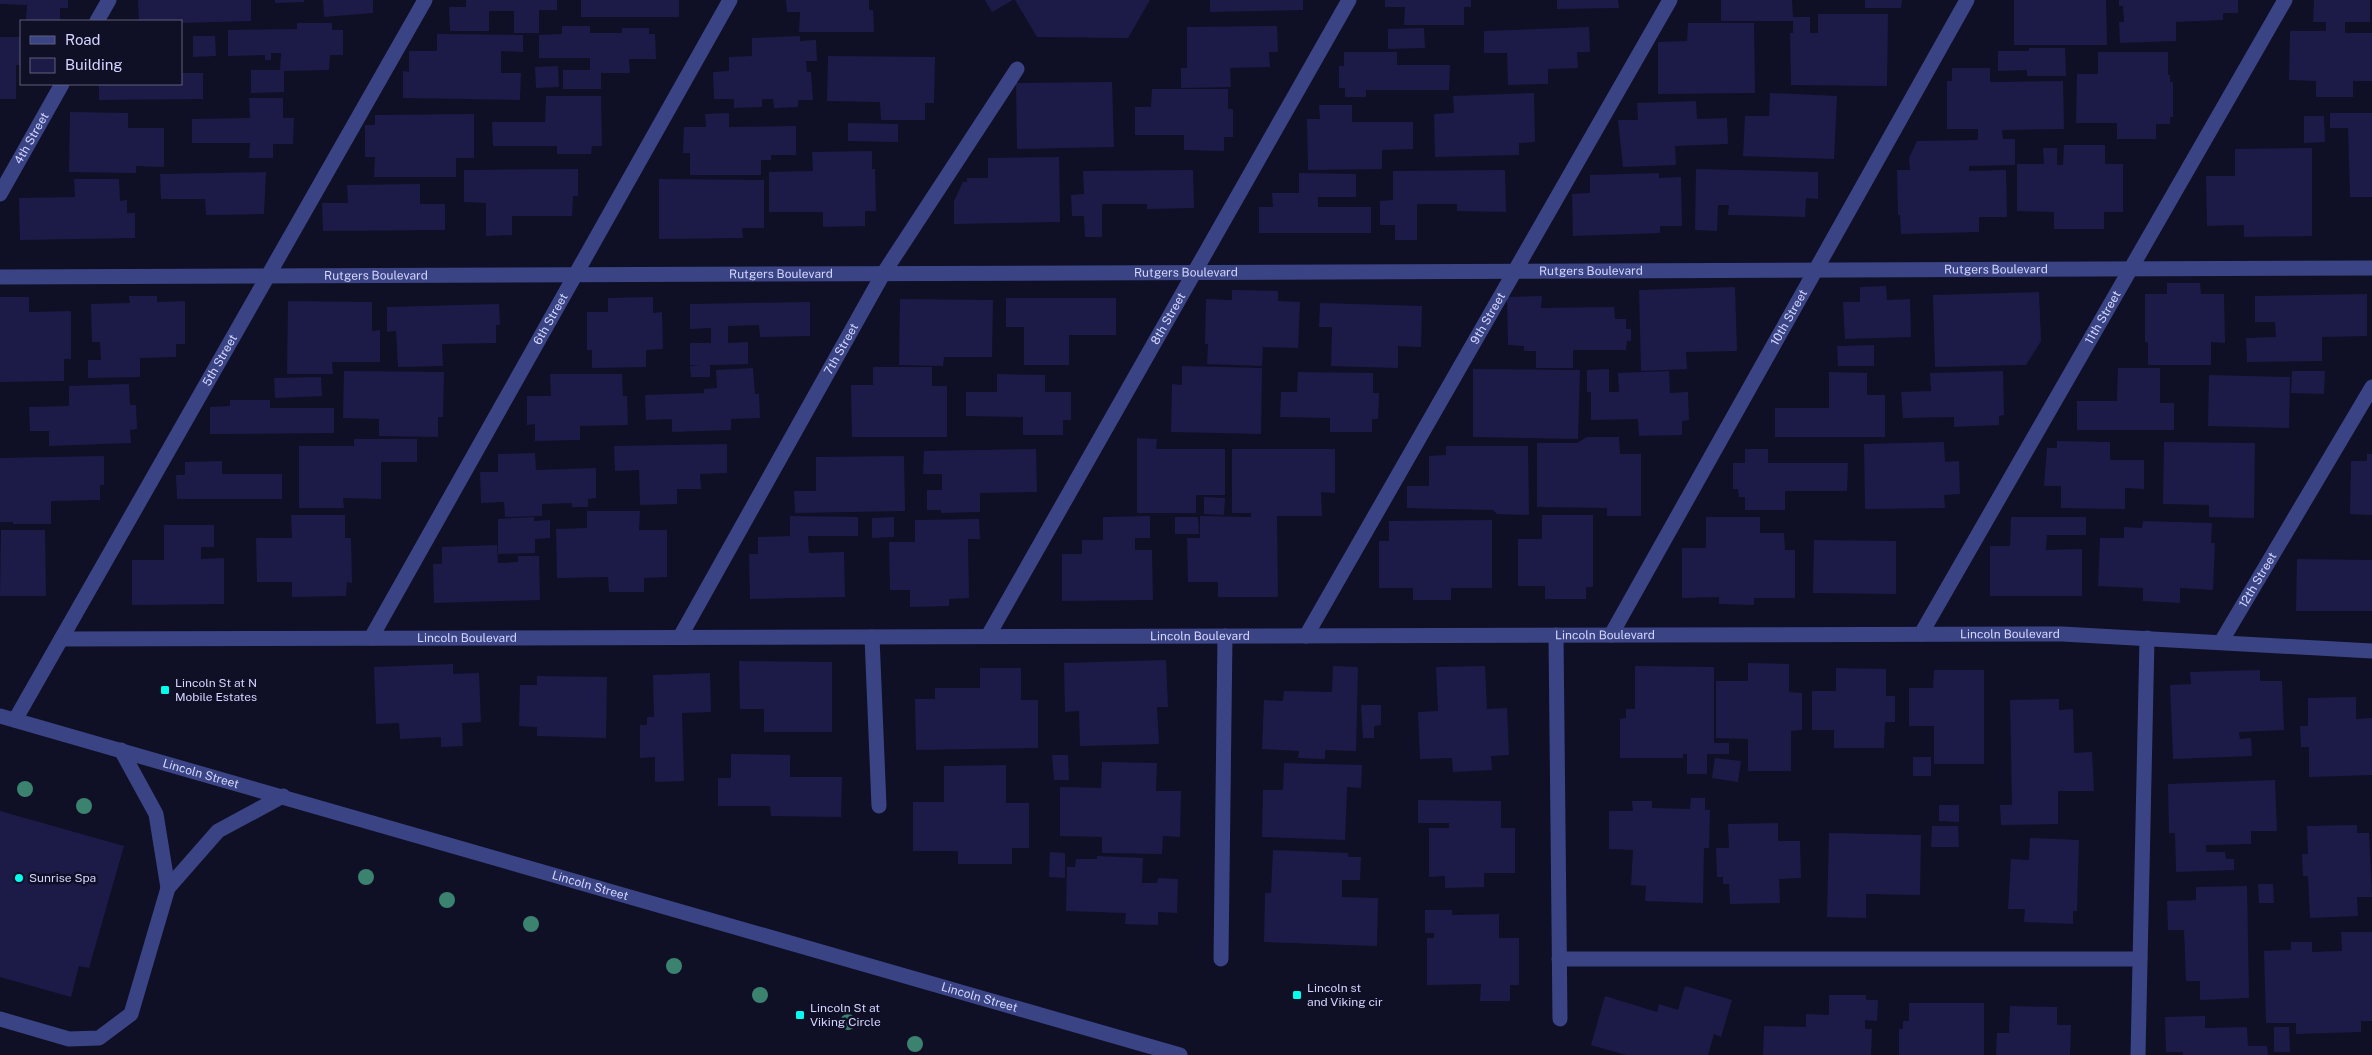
<svg xmlns="http://www.w3.org/2000/svg" width="2372" height="1055" viewBox="0 0 2372 1055" font-family="'Public Sans',sans-serif">
<rect width="100%" height="100%" fill="#0f0f26"/>
<path fill="#1c1b47" d="M0,0H68V8H60V21H26L27,5L0,4Z
M138,0H251V21L181,23V21H139Z
M275,0H304V2L275,3Z
M323,0H373V13L324,17Z
M466,0H557V10H539V33H514V11H489V31H450L449,7H466Z
M581,0H679V17H581Z
M786,0H869V10H873L874,32H799L800,12H787Z
M985,0H1013L992,12Z
M1015,0H1150L1128,38L1037,37Z
M1210,0H1303V10L1210,12Z
M1385,0H1471V7H1464V25H1404L1405,7H1385Z
M1557,0H1618L1619,8L1557,9Z
M1721,0H1792L1793,17H1810V33H1818V14H1888L1887,86L1791,85L1790,33H1793V21H1721Z
M1865,0H1902L1901,8H1865Z
M2014,0H2106L2107,45H2014Z
M2119,0H2238V13H2223V20L2176,22V41L2120,43L2119,22H2124L2123,6H2119Z
M2314,0H2370V22H2345V33H2372V81H2353V97H2316V81L2289,80L2290,31H2326V22H2313Z
M297,23H332V30H343V55H330L329,70L284,71V92L251,93V70H280L281,53H271V60H265V55L228,56V30L297,29Z
M1688,23H1754L1755,93L1658,94V42L1687,41Z
M562,26H590V33H622V28H649V34H655L656,59H629L630,73H601V89H563V70H590V58H539V35L562,34Z
M1277,26L1278,52H1269L1270,67L1230,68L1231,87L1181,88V68H1187V27Z
M1589,27L1590,52H1577L1578,68L1548,69V84L1508,85L1507,53H1484V31Z
M1424,28L1425,48L1388,49V29Z
M437,34L523,35V52L501,51V73H521L520,100L403,98V71L409,72V51H437Z
M193,36H215L216,56L193,57Z
M800,36V41L816,40L817,61H806L807,72H811L813,100H798V107L774,108L773,99H762V107L734,108V99H714L713,72L729,71V57L752,56V38Z
M0,37H21V65H16V99H0Z
M2029,48H2065L2066,76H2027V70L1998,71V51H2029Z
M1344,52H1397V65H1450L1449,90H1366V97H1345V88H1339V66H1344Z
M2098,52H2168V75H2170V82H2173V117H2170V124H2156V139H2117V123H2076L2077,74H2098Z
M828,56L935,57L934,103H925V120H881L880,102L827,101Z
M558,66L559,87L536,88L535,67Z
M1952,68H1990V82L2063,81L2064,129L2002,130L2003,139H2015V165L1969,166V171L2006,170L2007,217H1979V232L1901,234L1900,215H1898L1897,170H1910L1909,158L1917,141L1978,140V129H1947V81H1952Z
M181,73H203V99L99,100V84H181Z
M1112,82L1114,147L1017,149L1016,83Z
M1152,89H1228V109H1233V137H1224V151L1184,150V135H1135V107H1151Z
M1534,93L1535,142L1519,143V155L1435,157L1434,114L1454,113L1453,96Z
M1770,93L1837,96L1834,159L1743,156L1745,116H1769Z
M546,96H601L602,146H592L591,154H557V146H493L492,122H545Z
M249,98H283V118H294L293,144H273V158H249L250,143H192V119L250,118Z
M1696,101L1697,119L1727,118L1728,144L1675,146L1676,165L1623,167L1618,120H1638L1637,103Z
M1319,105H1352V122H1413V149L1382,150V169L1308,170L1307,119H1320Z
M70,112L128,113V128H164V167L136,166V173L69,172Z
M729,113V127L796,126V155H771V160H761V175H690V153H683L684,127H706L705,114Z
M2330,113H2372V197H2350L2348,128H2330Z
M474,114V158H456V177H374L375,157H365V125H375V115Z
M2304,116H2324L2325,142L2304,143Z
M848,123L898,124V142L848,141Z
M2064,145H2105V164H2123V212H2104V229H2054V212L2017,211V164H2044L2043,148H2057V165H2063Z
M2312,148V236L2244,237V225L2207,226L2206,176H2235V149Z
M872,151V169H875L876,211H865V226L823,227V212H769V172L813,171L812,152Z
M1059,157L1060,222L954,224V201L963,182H967V178H988V158Z
M578,169V196H573L572,216H512V235L486,236V203L464,202V170Z
M1696,169L1818,172V199L1806,198L1805,217L1728,215L1729,205H1718L1717,231L1695,230Z
M1193,170L1194,208L1147,209V204H1102V237H1085L1084,216H1072L1071,195L1084,194L1083,171Z
M1505,170L1506,212L1457,211V204H1417V240H1395V225H1380V201L1393,200V171Z
M266,172L264,214L206,215L205,199H161L160,174Z
M1299,173L1356,174V197H1318V207H1371V233H1259V207H1273L1272,193H1299Z
M1659,173V178L1681,177L1682,226H1660V233L1573,236L1572,194L1590,193V175Z
M74,179H119L120,201L127,200V213H135V238L20,240L19,198L75,197Z
M659,179L764,180V228H742L743,238L659,239Z
M420,184V204H445V230L323,231L322,203H348L347,185Z
M2167,283H2200L2201,294H2224L2225,343L2211,342V365H2148V342H2145V294H2167Z
M1886,286L1887,300L1910,299L1911,337L1845,339L1843,302H1860V287Z
M1735,287L1737,351L1686,352L1687,369L1641,371L1639,290Z
M1232,290L1278,291V301L1300,302L1298,348L1263,347L1262,366L1207,364L1208,344H1205L1206,299L1232,300Z
M2039,292L2041,341L2026,365L1935,367L1933,295Z
M2367,294V336L2322,337V361L2247,362L2246,338L2276,337L2275,322H2255V296Z
M129,296H157V302L185,301V344H176V357L140,358V377L88,378V360H101L100,342H92L91,304L130,303Z
M1542,296L1541,308L1614,307L1615,319H1626V329H1631V341H1627L1626,350H1573V368H1536V351H1524V346L1508,345L1507,297Z
M0,297H29V312L71,311V359H64V381L0,382Z
M653,297V313L662,312L663,349L646,350V367L592,368V350H587V312H608V298Z
M1006,298H1116V335H1069V365H1024V327H1006Z
M900,299L993,300L992,357H944L943,366L899,365Z
M288,301L372,302V331L380,330V362H332L333,374H287Z
M810,302V336L760,337L759,325L728,326V343L748,342V364L710,365V377H691L690,366H701L690,365V343H711V328L690,329V304Z
M1320,303L1422,306L1421,347L1398,346V368L1331,366L1332,327H1319Z
M499,304L500,325H496V343L442,344L443,366L398,367L396,331L387,332V307Z
M1874,345V366H1838L1837,346Z
M1182,366L1262,368L1261,434L1171,432L1172,384L1182,385Z
M873,367H932V386H947V437H852L851,385H873Z
M753,368L755,394H759L760,418L731,419V430L672,432V419L646,420L645,395L704,393V389L717,388L716,370Z
M2118,368H2160V403H2174V430H2077V401H2117Z
M1473,369L1580,370L1578,439L1473,437Z
M1609,369V392H1619L1618,373L1669,371L1670,393L1688,392L1689,420L1682,421V435L1639,436L1638,419L1591,420V392H1587V370Z
M344,371L444,372L443,417H438V437L379,436V419L343,418Z
M2003,371L2004,415L1999,416V425L1954,427V417L1903,418L1901,392L1931,391L1930,373Z
M2292,371H2325L2324,394L2291,393Z
M1298,372L1373,373V393H1379L1378,419H1372V432H1330V418L1280,417L1281,392H1297Z
M1829,372L1867,373V395H1885V437H1775V408H1829Z
M550,374H622L623,396H627L628,425L580,426V440L535,441V424L527,425V396H551Z
M997,374L1045,375V392H1071V420H1063V435H1023V417L966,416V392H997Z
M2209,375L2290,377L2289,428L2208,426Z
M321,377L322,396L275,398L274,378Z
M129,384L130,405H136L137,429L130,430L131,443L49,446V431H30L29,407L69,406V386Z
M230,400H270V408H334V433L210,434V407L230,406Z
M1587,437H1619L1620,454H1641V516H1607V508L1537,507V443H1577Z
M1137,438L1157,439L1156,449H1225V495H1196V513H1137Z
M354,439H417V462H381V499L343,498L344,508H299V446H354Z
M2057,441L2110,442V460H2144V489L2125,488V509L2061,508V486H2044L2047,448H2057Z
M1944,442L1945,462L1959,461L1960,494L1944,495L1945,508L1865,509L1864,444Z
M2164,442L2255,443L2254,518L2209,517V505L2163,504Z
M727,444V473L700,474L701,489H677V504L640,505L639,470L615,471L614,446Z
M1446,446H1528L1529,515L1497,514L1493,510L1407,508V486H1429V456L1446,455Z
M1036,449L1037,492L980,493V512L941,513V510H927V490H942V474H923L924,451Z
M1232,449H1335V493L1321,492L1322,516H1277L1278,597H1218V582H1188L1187,538H1200V516L1251,517V513H1232Z
M1745,449H1768V463H1848L1847,491H1785V510H1745V497H1739L1738,489H1733V463H1745Z
M535,453L536,470L596,468V498L588,499V507H572V503L542,504V516L505,517L504,502L481,503L480,472H498V454Z
M2367,454H2372V515L2350,514L2351,461H2367Z
M104,456V485H100V500L51,501V524H13V522H0V458Z
M904,456L905,511L795,513L794,491H816V457Z
M222,461V474H282V499H177L176,475H185V462Z
M1204,497L1225,498L1224,515L1204,514Z
M587,511H640L639,530H667V577L644,578V592H609L608,577L557,578L556,529L587,528Z
M291,515H345V538H351L352,583L347,582L346,596L292,597V582H257L256,538H292Z
M1542,515H1593V587H1586V599H1545V586H1518V539H1542Z
M790,516L858,517V536H808L809,553L844,552L845,597L750,599L749,554H758V537L790,536Z
M1150,516V538H1135V550H1152L1153,600L1062,601V554H1082V540H1103V517Z
M534,517V521L550,520V538L535,539V553L498,554V519Z
M894,517V537L872,538V518Z
M1175,517H1198L1199,534H1175Z
M1706,517H1760V533H1784L1785,550H1795V598H1754V605L1719,604V597L1682,598V548H1706Z
M2011,517H2086V535H2047L2046,550L2082,549V596H1990V546H2010Z
M979,519L980,539H968L969,598L949,599V606L910,607V590H890L889,542H915V520Z
M1492,520V588H1451V600H1413V588H1379V541H1389V521Z
M2143,521L2212,523L2211,543H2215L2213,590L2180,588V603L2143,601V588L2098,586L2100,538H2124V527L2142,528Z
M164,525H214V547H201V559L224,558V604L132,605V560H164Z
M1,530H45L46,596H0Z
M1814,540L1896,541V594L1813,593Z
M497,545L498,563L518,562V556H539L540,600L434,603L433,564H442V547Z
M2297,559L2372,560V611H2296Z
M1166,660L1168,707H1157L1159,744L1080,746L1079,711L1065,712L1064,663Z
M739,661L832,662V732H764V709H740Z
M1748,663L1789,664V692L1802,693V730L1791,731V771H1748V739L1716,738V681H1748Z
M453,664V674L479,673L481,722L462,723L463,746L441,747V737L400,739L399,723L376,724L374,667Z
M1333,666L1358,667L1356,751L1325,750V759L1298,758L1299,751L1262,749L1264,700L1283,701L1284,691L1332,692Z
M1485,666L1487,709L1507,708L1509,755L1491,756L1492,770L1453,772L1452,758L1420,759L1418,712L1438,711L1436,667Z
M1635,666L1714,667V743H1729V754H1707V774H1687V754H1683V758H1620V719L1626,718V709H1635Z
M980,668H1021V700H1038V748L916,750L915,699H935V688H980Z
M1836,668L1886,669V696H1895V722H1885L1884,748H1834V730H1812V691H1836Z
M1934,670H1984V764H1934V726H1909V688H1933Z
M2260,670V681H2282L2284,730L2239,732L2240,739L2251,738L2252,756L2173,759L2170,685L2191,684L2190,672Z
M710,673L711,712L682,713L684,781L655,782V757L640,758V725H647V717H654L653,675Z
M537,676L607,677L606,738L537,736V727L519,726L520,685H537Z
M2356,697V719L2372,718V775L2309,777V747H2301L2300,726H2308V698Z
M2059,699V710L2073,709L2074,753L2092,752L2094,791H2058V824L2001,825L2000,805H2012L2010,700Z
M1361,705H1381V725L1374,726V738H1363Z
M731,754L790,755V777H842L841,817L771,816L770,806H718V778H731Z
M1052,755H1068L1069,780H1054Z
M1913,757H1931V776H1913Z
M1715,758L1741,761L1738,782L1712,778Z
M1102,762L1157,763L1156,791H1181L1180,837L1163,836L1162,854L1102,853V837L1060,836V787L1101,788Z
M1284,763L1362,765L1361,788L1347,787L1345,840L1262,837L1263,790H1283Z
M1006,765V803H1029V848H1012V864H958V851H913V802H944V766Z
M2275,780L2277,831H2251V844L2206,845V852H2225L2226,859H2234V870L2176,872L2175,833H2169L2168,784Z
M1691,798H1705V810H1710L1709,848H1704L1703,903L1645,901L1646,886L1631,885L1633,850L1609,849V811H1633L1632,801H1652V808L1690,809Z
M1418,800L1501,801V828H1515V873H1484V887L1445,888V876L1429,877V828H1449V823H1418Z
M1939,805H1959V822L1939,821Z
M0,811L124,846L89,968L79,966L71,997L0,977Z
M1778,823V841H1800L1801,878L1779,879L1780,903L1730,904L1729,884H1723V877H1717L1716,848H1729L1728,824Z
M2357,825V833H2369L2372,897H2357L2358,916L2310,918L2308,876H2303L2302,854H2308L2307,826Z
M1932,826H1958L1959,847H1931Z
M1829,833L1921,835L1920,895L1866,894V918L1827,917Z
M2030,838L2079,840L2077,911H2073V924L2024,922L2025,909H2008L2011,859L2029,860Z
M1273,850L1348,853V857H1361L1360,880H1342V897L1378,898L1377,946L1264,942L1265,893H1271Z
M1050,852L1065,853V878L1049,877Z
M1097,856L1143,858L1142,883H1157L1158,878L1178,879L1177,913L1158,912V925L1125,924L1126,913L1066,911L1067,867H1075L1076,859H1097Z
M2258,884H2273L2274,903H2259Z
M2247,886L2249,998L2200,1000V981H2186L2184,930H2168L2167,901L2196,900V887Z
M1425,910H1452V915L1499,914V938H1519V985H1510V1001H1480L1481,984L1427,985V938H1434V933H1425Z
M2341,932H2372V1021H2361V1032L2296,1034V1023H2266L2264,951L2291,950V942H2312V952L2342,951Z
M1685,986L1732,1000L1721,1037L1714,1034L1708,1055H1626L1591,1045L1605,996L1657,1012L1659,1004L1678,1010Z
M1829,995H1866V1000H1878L1877,1021L1865,1020V1029H1872L1871,1055H1763L1764,1026L1806,1027V1014L1829,1015Z
M1909,1003H1984V1055H1899V1029H1903V1021H1909Z
M2010,1006L2057,1007V1025H2071L2070,1055H1996L1997,1033H2009Z
M2205,1016V1028L2247,1027L2248,1046H2267L2268,1055H2183V1052H2166L2165,1017Z
M2274,1027H2289L2290,1052H2274Z"/>
<g fill="none" stroke-linecap="round" stroke-linejoin="round">
<g stroke="#3a4485" stroke-width="15">
<path d="M97,21L109,0"/>
<path id="s1" d="M0,194L62,84"/>
<path id="s2" d="M0,277L2372,268"/>
<path id="s3" d="M1921,634L2285,0"/>
<path d="M1556,635L1560,1019"/>
<path id="s4" d="M1611,635L1967,0"/>
<path id="s5" d="M988,636L1349,0"/>
<path id="s6" d="M1306,636L1670,0"/>
<path id="s7" d="M680,637L883,274L1017,69"/>
<path d="M872,637L879,806"/>
<path id="s8" d="M371,638L730,0"/>
<path id="s9" d="M61,639L2062,634L2372,651"/>
<path id="s10" d="M2221,642L2372,387"/>
<path id="s11" d="M0,716L1180,1055"/>
<path id="s12" d="M15,720L425,0"/>
<path d="M121,750L156,814L168,888"/>
<path d="M1221,959L1225,636"/>
<path d="M1559,959H2140"/>
<path d="M0,1019L69,1039L99,1038L131,1014L168,888L218,831L283,796"/>
<path d="M2138,1055L2147,638"/>
</g>
</g>
<g fill="#3b826f">
<circle cx="25" cy="789" r="8"/>
<circle cx="84" cy="806" r="8"/>
<circle cx="366" cy="877" r="8"/>
<circle cx="447" cy="900" r="8"/>
<circle cx="531" cy="924" r="8"/>
<circle cx="674" cy="966" r="8"/>
<circle cx="760" cy="995" r="8"/>
<circle cx="848" cy="1022" r="8"/>
<circle cx="915" cy="1044" r="8"/>
</g>
<g fill="#00ffed" stroke="#0f0f26" stroke-width="2">
<rect x="160" y="685" width="10" height="10" rx="2.5"/>
<circle cx="19" cy="878" r="5"/>
<rect x="1292" y="990" width="10" height="10" rx="2.5"/>
<rect x="795" y="1010" width="10" height="10" rx="2.5"/>
</g>
<g text-anchor="middle" stroke-width="5" stroke-linejoin="round" paint-order="stroke">
<g font-size="12" fill="#d4d6ff" stroke="#0f0f26">
<text dy="4" stroke="none"><textPath href="#s1" startOffset="64">4th Street</textPath></text>
<text dy="4" stroke="none"><textPath href="#s2" startOffset="1996">Rutgers Boulevard</textPath></text>
<text dy="4" stroke="none"><textPath href="#s2" startOffset="1591">Rutgers Boulevard</textPath></text>
<text dy="4" stroke="none"><textPath href="#s2" startOffset="1186">Rutgers Boulevard</textPath></text>
<text dy="4" stroke="none"><textPath href="#s2" startOffset="781">Rutgers Boulevard</textPath></text>
<text dy="4" stroke="none"><textPath href="#s2" startOffset="376">Rutgers Boulevard</textPath></text>
<text dy="4" stroke="none"><textPath href="#s4" startOffset="364">10th Street</textPath></text>
<text dy="4" stroke="none"><textPath href="#s3" startOffset="365">11th Street</textPath></text>
<text dy="4" stroke="none"><textPath href="#s5" startOffset="365">8th Street</textPath></text>
<text dy="4" stroke="none"><textPath href="#s6" startOffset="366">9th Street</textPath></text>
<text dy="4" stroke="none"><textPath href="#s8" startOffset="366">6th Street</textPath></text>
<text dy="4" stroke="none"><textPath href="#s7" startOffset="330">7th Street</textPath></text>
<text dy="4" stroke="none"><textPath href="#s12" startOffset="414">5th Street</textPath></text>
<text dy="4" stroke="none"><textPath href="#s10" startOffset="72">12th Street</textPath></text>
<text dy="4" stroke="none"><textPath href="#s9" startOffset="1949">Lincoln Boulevard</textPath></text>
<text dy="4" stroke="none"><textPath href="#s9" startOffset="1544">Lincoln Boulevard</textPath></text>
<text dy="4" stroke="none"><textPath href="#s9" startOffset="1139">Lincoln Boulevard</textPath></text>
<text dy="4" stroke="none"><textPath href="#s9" startOffset="406">Lincoln Boulevard</textPath></text>
<text dy="4" stroke="none"><textPath href="#s11" startOffset="209">Lincoln Street</textPath></text>
<text dy="4" stroke="none"><textPath href="#s11" startOffset="614">Lincoln Street</textPath></text>
<text dy="4" stroke="none"><textPath href="#s11" startOffset="1019">Lincoln Street</textPath></text>
</g>
<g font-size="12" fill="#d4d6ff" stroke="#0f0f26" text-anchor="start">
<text x="175" y="687">Lincoln St at N<tspan x="175" dy="14">Mobile Estates</tspan></text>
<text x="29" y="882">Sunrise Spa</text>
<text x="1307" y="992">Lincoln st<tspan x="1307" dy="14">and Viking cir</tspan></text>
<text x="810" y="1012">Lincoln St at<tspan x="810" dy="14">Viking Circle</tspan></text>
</g>
</g>
<rect x="20" y="20" width="162" height="65" fill="#0f0f26" stroke="#5e5f7d"/>
<rect x="30" y="36" width="25" height="8" fill="#3a4485" stroke="#5e5f7d"/>
<text x="65" y="45" font-size="15" fill="#d4d6ff">Road</text>
<rect x="30" y="58" width="25" height="15" fill="#1c1b47" stroke="#5e5f7d"/>
<text x="65" y="70" font-size="15" fill="#d4d6ff">Building</text>
</svg>
